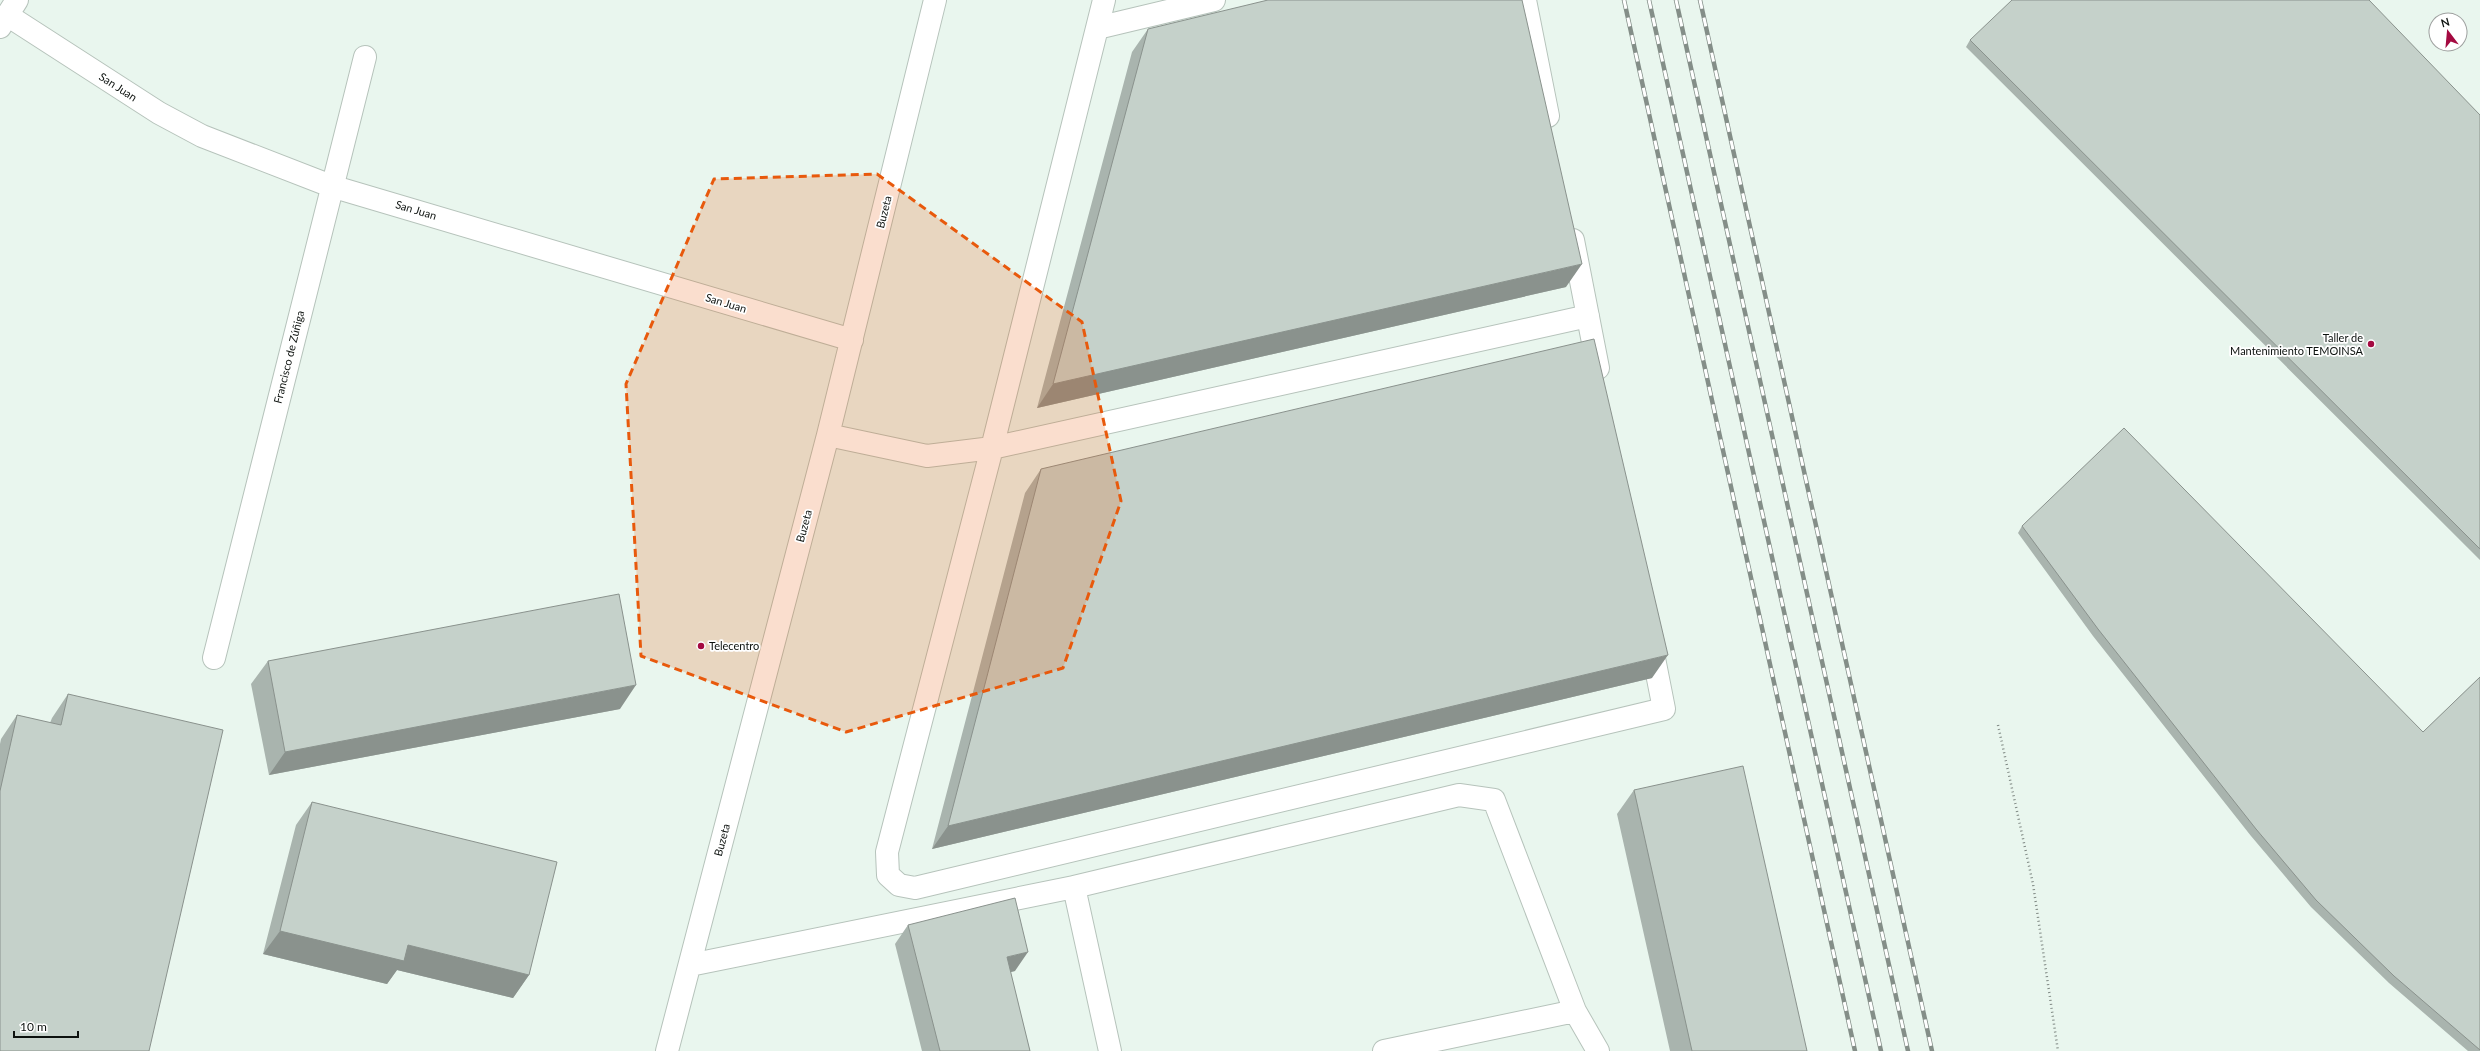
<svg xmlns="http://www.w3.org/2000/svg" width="2480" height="1051" viewBox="0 0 2480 1051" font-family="Lato,sans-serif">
<rect width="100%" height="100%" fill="#e9f6ee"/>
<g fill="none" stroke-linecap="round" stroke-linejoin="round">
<g stroke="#b6c3bb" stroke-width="24">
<path id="minor" d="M1104,0L992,448L887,852L888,875L899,885L915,888L1664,709L1651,643
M1525,0L1548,116
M7,15L159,113L202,136L331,186L852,340
M0,27L17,0
M1097,28L1214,0
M1573,240L1598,368
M828,435L927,456L992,448L1588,316
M214,658L365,57
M690,965L1074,887
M667,1051L828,435L935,0
M1110,1051L1074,887L1459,795L1494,800L1575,1011L1598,1051
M1384,1051L1575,1011"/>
</g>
<path stroke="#818a85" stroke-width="2.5" stroke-dasharray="1 3" stroke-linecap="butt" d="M1998,725L2033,884L2058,1051"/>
<use href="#minor" stroke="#fff" stroke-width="22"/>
<g stroke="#848e88" stroke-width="4.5">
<path id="rail" d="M1624,0L1855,1051
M1649,0L1881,1051
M1676,0L1908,1051
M1700,0L1932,1051"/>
</g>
<use href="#rail" stroke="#fff" stroke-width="3" stroke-dasharray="9" stroke-linecap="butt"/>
</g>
<path fill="#a9b4ae" d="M1148,29L1566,287L1037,408L1132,52Z
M1970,40L2480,115V560L1966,47Z
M1041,469L1652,678L932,849L1025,493Z
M2022,526L2423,732L2480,677V1051H2468L2389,983L2311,907L2251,836L2093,636L2018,533Z
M268,661L620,709L269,775L251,684Z
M68,694L0,1051V744L1,739L17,715L50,723L52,718Z
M1634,790L1807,1051H1670L1617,814Z
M312,802L529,975L513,998L397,970L387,984L263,954L296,825Z
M908,925L1015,971L1010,972L1030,1051H922L895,944Z"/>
<path fill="#8a928d" d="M1582,264L1566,287L1037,408L1053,384Z
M1668,655L1652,678L932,849L948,826Z
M636,685L620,709L269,775L285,752Z
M280,931L408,945L529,975L513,998L397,970L387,984L263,954Z
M1028,952L1015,971L994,976L1007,957Z"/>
<path fill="#c5d1ca" stroke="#8a928d" d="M1268,0H1522L1582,264L1053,384L1148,29Z
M2012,0H2369L2480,115V549L1970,40Z
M1594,339L1668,655L948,826L1041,469Z
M2124,428L2423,732L2480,677V1050L2394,976L2316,900L2256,829L2098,629L2022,526Z
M619,594L636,685L285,752L268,661Z
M68,694L223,730L149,1051H0V791L17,715L61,725Z
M1743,766L1807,1051H1692L1634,790Z
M312,802L557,862L529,975L408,945L404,961L280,931Z
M1015,898L1028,952L1007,957L1030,1051H940L908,925Z"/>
<path fill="#e8590c" fill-opacity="0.2" stroke="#e8590c" stroke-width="3" stroke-dasharray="8 5" stroke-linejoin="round" d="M877,174L1082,322L1121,501L1063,668L846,732L641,656L626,384L714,179Z"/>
<g fill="#a40a41" stroke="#fff" stroke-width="1.5">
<circle cx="2371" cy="344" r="4"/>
<circle cx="701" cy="646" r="4"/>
</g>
<g text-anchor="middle" stroke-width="3.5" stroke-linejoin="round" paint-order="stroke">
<g font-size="11" fill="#0c110e" stroke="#fff">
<text transform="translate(118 87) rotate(33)" y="4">San Juan</text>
<text transform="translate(416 210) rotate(17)" y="4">San Juan</text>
<text transform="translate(884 212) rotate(-76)" y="4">Buzeta</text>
<text transform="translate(726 303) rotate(17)" y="4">San Juan</text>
<text transform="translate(289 357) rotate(-76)" y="4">Francisco de Zúñiga</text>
<text transform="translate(804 526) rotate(-75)" y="4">Buzeta</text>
<text transform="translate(722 840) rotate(-75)" y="4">Buzeta</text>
</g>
<g font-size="11" fill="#0c110e" stroke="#fff" text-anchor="end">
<text x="2363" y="342">Taller de<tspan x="2363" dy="13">Mantenimiento TEMOINSA</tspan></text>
<text x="709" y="650" text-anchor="start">Telecentro</text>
</g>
</g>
<g transform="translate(2448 32) rotate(344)"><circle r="19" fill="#ffffff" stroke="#9ea09f"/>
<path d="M0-3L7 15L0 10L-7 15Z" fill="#a40a41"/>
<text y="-6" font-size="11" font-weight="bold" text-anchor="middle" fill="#0c110e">N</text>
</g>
<path d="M14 1031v6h64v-6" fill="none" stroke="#0c110e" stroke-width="2"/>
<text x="20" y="1031" font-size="12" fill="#0c110e" stroke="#ffffff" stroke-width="3" paint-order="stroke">10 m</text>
</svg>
